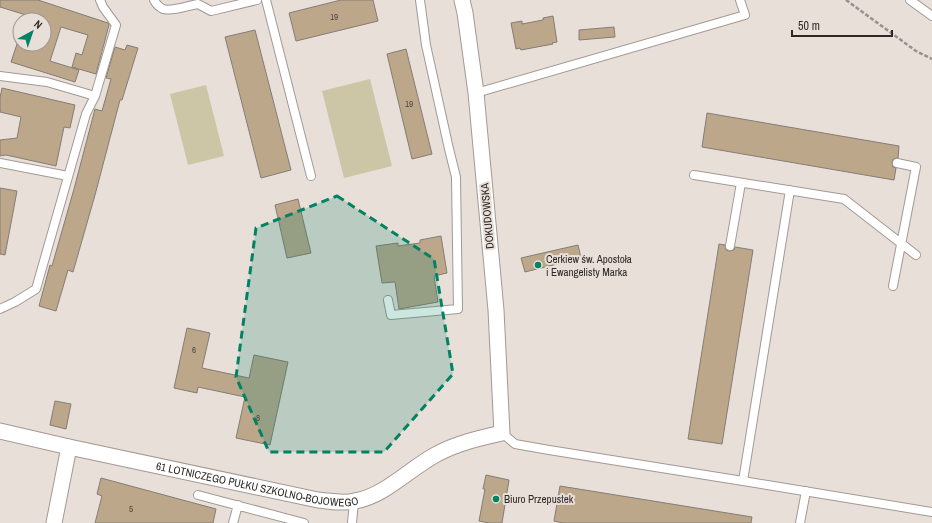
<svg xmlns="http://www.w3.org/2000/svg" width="932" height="523" viewBox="0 0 932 523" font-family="'Archivo Narrow',sans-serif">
<rect width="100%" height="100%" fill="#e9dfd9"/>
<path fill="#ccc5a6" d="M370,79L392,166L344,178L322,91Z
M206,85L224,156L188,165L170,94Z"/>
<path fill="#bca78b" stroke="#837d75" d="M0,0H38L108,23L109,25L96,74L72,67L76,53L82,55L88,35L61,27L50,61L79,70L75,82L11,62L17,44H44V20H24L26,15L0,7Z
M341,0H373L378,21L296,41L289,13Z
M553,16L557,42L552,43L553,44L521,50L520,48L516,49L511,23L522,21V24L543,20V18Z
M614,27L615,37L579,40V30Z
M255,30L291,170L261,178L225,37Z
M127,45L138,48L122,100H120L95,195L73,272L68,270L56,311L39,306L50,265L52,266L74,189L95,109L102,111L111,79L106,78L115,47L125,50Z
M406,49L432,154L412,159L387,54Z
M2,88L75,105L70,128L64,127L56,166L6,155L0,156V140L17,138L21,117L0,112V98Z
M707,113L899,146L898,158L893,159L892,162L893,167L896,168L894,180L702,147Z
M0,188L17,191L5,255L0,254Z
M298,199L311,253L287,258L275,205Z
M441,236L447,273L434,276L438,302L399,309L395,282L382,283L376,246L398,243V246L420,243V240Z
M719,244L725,245L726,250L729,251L734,250L735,247L753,250L722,444L688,439Z
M578,245L581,258L525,272L521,258Z
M187,328L210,333L202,368L249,378L254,355L288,362L270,445L236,438L245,397L198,387L197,393L174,388Z
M55,401L71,404L66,429L50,425Z
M486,475L509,480L502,523H489L479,521L485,489H483Z
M101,478L216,509L213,523H95L102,496L97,494Z
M560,486L752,517L751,523H563L554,521Z"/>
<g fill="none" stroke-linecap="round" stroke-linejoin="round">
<g stroke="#a39994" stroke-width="10">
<path id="lane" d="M154,0C156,4 159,7 163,9C172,12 190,5 198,4L211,11L257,0
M266,0L311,176
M910,0L932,16
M0,76L47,82L95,96
M476,93L745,15L740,0
M0,163L68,176
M694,175L844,199L916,255
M730,246L741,183
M893,286L916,167L897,163
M388,300L391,315L458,309L456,177L449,149L426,45L420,0
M0,309L15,302L36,289L86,114L95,96L116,25L103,7L100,0
M502,433L515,444L549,450L743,481L932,512
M743,481L790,190
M198,495L304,523
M233,523L238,505
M352,523L354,501
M800,523L806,491"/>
</g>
<g stroke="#a39994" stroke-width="17">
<g id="street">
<path id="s1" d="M0,431L69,447L318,500C330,501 343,504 355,501C385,496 410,468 437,454C457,443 480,438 502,433L496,310L476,93L465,13L462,0"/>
<path d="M54,523L69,447"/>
</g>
</g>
<path stroke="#97908c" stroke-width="2.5" stroke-dasharray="4 2" stroke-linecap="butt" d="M846,0L916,51L932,59"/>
<use href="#lane" stroke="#fff" stroke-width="8"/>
<use href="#street" stroke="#fff" stroke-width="15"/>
</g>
<path fill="#008264" fill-opacity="0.2" stroke="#008264" stroke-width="3" stroke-dasharray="8 5" stroke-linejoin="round" d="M337,196L434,259L453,374L384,452H269L236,377L256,228Z"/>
<g fill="#008264" stroke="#e9dfd9" stroke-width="1.5">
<circle cx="538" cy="265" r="4"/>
<circle cx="496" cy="499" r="4"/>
</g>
<g text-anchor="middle" stroke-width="4" stroke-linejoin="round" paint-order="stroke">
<g font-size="9" fill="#50483f">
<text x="334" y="20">19</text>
<text x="409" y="107">19</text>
<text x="194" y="353">6</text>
<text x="258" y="421">8</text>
<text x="131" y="512">5</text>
</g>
<g font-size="11" fill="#2c2826" stroke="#e9dfd9">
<text transform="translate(487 216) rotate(-95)" y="4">DOKUDOWSKA</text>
<text dy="4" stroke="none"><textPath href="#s1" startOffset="263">61 LOTNICZEGO PUŁKU SZKOLNO-BOJOWEGO</textPath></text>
</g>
<g font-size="11" fill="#2c2826" stroke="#e9dfd9" text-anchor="start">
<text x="546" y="263">Cerkiew św. Apostoła<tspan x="546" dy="13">i Ewangelisty Marka</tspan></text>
<text x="504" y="503">Biuro Przepustek</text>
</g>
</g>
<g transform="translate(32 32) rotate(40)"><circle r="19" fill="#e9dfd9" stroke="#9d9691"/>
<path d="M0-3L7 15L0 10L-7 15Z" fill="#008264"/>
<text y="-6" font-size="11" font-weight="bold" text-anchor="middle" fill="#2c2826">N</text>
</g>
<path d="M792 30v6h100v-6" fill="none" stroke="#2c2826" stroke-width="2"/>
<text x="798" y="30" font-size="12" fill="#2c2826" stroke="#e9dfd9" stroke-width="3" paint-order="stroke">50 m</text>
</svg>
